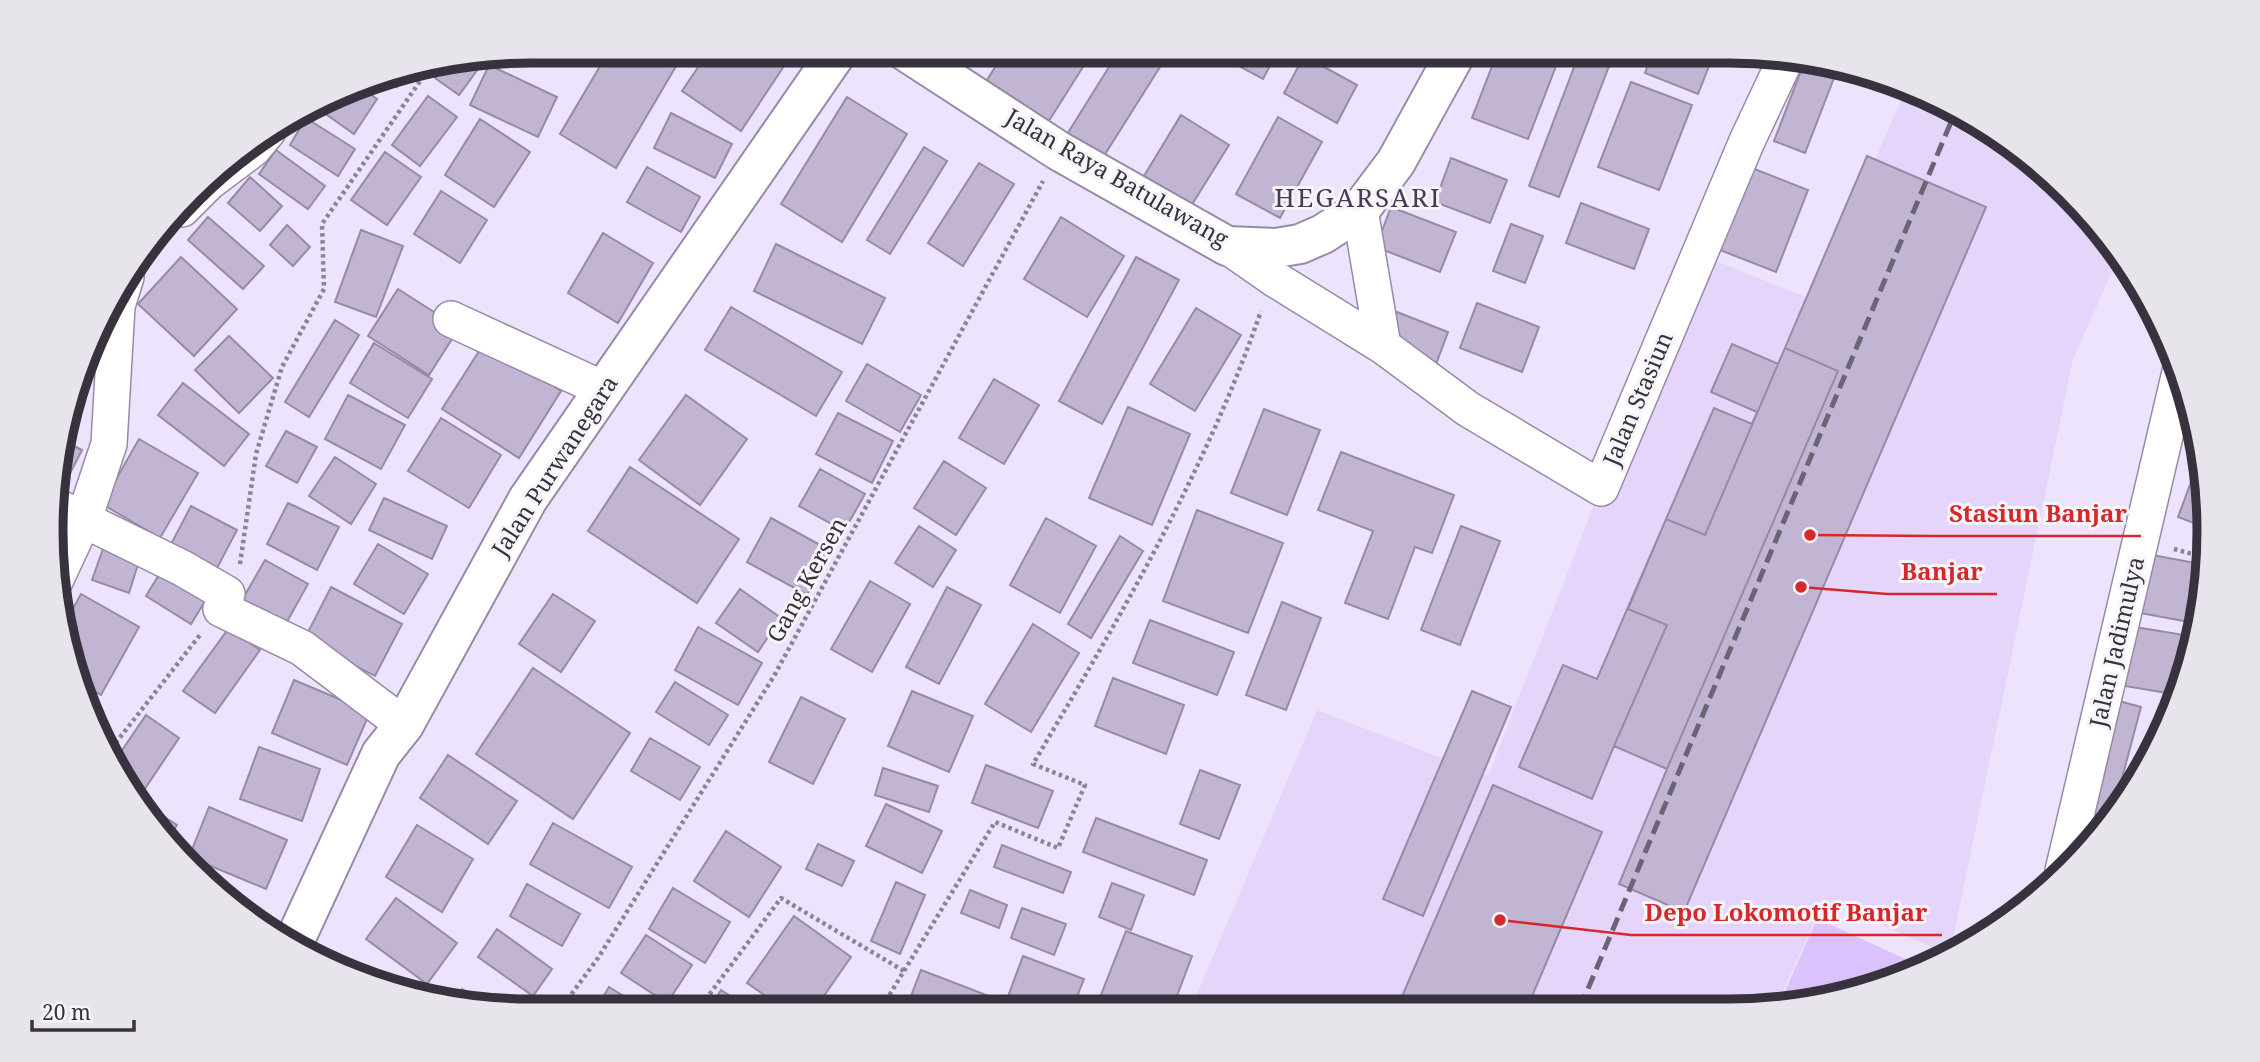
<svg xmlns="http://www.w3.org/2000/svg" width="2260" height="1062" viewBox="0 0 2260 1062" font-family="'Noto Serif',serif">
<rect width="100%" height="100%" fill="#ede3fc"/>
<path fill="#e5d5fb" d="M1907,86L1995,131L2068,191L2120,254L2073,359L1950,953L1948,954L1824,900L1776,1007L1191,1009L1317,710L1488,776L1693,252L1814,300Z"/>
<path fill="#dbc2fc" d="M1817,919H1818L1925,968L1913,975L1792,1007H1778Z"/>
<path fill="#c2b5d4" stroke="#978aa7" stroke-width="2" d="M609,51H685L616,168L560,134Z
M709,51H794L741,131L682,91Z
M1005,51H1093L1047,124L984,85Z
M1119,51H1170L1102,159L1066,136Z
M1211,51H1278L1263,79Z
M1326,51H1356L1349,64Z
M1498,51H1554L1561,53L1528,139L1472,118Z
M1653,51H1715L1698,94L1645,73Z
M1579,54L1609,66L1559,197L1529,186Z
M1304,56L1357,85L1337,123L1284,93Z
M486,58L459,95L435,78L444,65Z
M1806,58L1839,65L1805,153L1774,141Z
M489,65L557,97L538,137L470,105Z
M408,71L397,87L381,76Z
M1631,82L1692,105L1659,190L1598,167Z
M357,85L377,99L354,134L313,105Z
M428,96L457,117L420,166L392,145Z
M847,97L907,134L842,242L781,204Z
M671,113L732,144L715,178L654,148Z
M1181,115L1229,145L1191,206L1144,176Z
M1278,117L1322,142L1280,218L1236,194Z
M306,118L355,149L338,176L290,145Z
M480,119L530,152L494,207L445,175Z
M924,147L947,161L890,254L867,240Z
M276,150L325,186L308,209L259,174Z
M385,152L421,177L387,225L351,200Z
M1867,156L1986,207L1684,912L1619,884L1667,769L1614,746L1667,625L1628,609L1666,519L1705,535Z
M1451,158L1507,180L1490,223L1435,202Z
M979,163L1014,184L963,266L928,243Z
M647,167L700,197L681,232L627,202Z
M1752,168L1808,190L1776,272L1720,250Z
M250,177L282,206L260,231L228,203Z
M441,191L487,220L460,263L414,234Z
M1581,203L1649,229L1634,269L1566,243Z
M1391,207L1456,232L1440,272L1376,247Z
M208,217L264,266L243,289L188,240Z
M1061,217L1124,256L1087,317L1024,279Z
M1511,224L1543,236L1525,283L1493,271Z
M287,225L310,247L293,266L270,245Z
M361,230L403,246L376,317L335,302Z
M603,233L653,263L618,323L568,293Z
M776,244L885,298L862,344L754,291Z
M181,257L237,309L194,356L138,304Z
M1136,257L1179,280L1102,424L1059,401Z
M398,289L459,328L429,375L368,336Z
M1477,303L1539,327L1522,372L1460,348Z
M731,307L842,372L816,416L705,350Z
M1196,308L1241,335L1195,411L1150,384Z
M1397,312L1448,332L1435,367L1383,347Z
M335,320L359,335L309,417L285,402Z
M229,336L273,378L239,413L195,370Z
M485,342L561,391L519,458L442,409Z
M374,343L432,379L408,418L350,383Z
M1732,344L1778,364L1785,348L1838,371L1667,769L1614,746L1592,799L1519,767L1563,665L1597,679L1714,408L1752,424L1757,412L1711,392Z
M867,364L921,395L900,432L846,401Z
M994,379L1039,405L1004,464L959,438Z
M183,383L249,434L224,466L158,415Z
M348,395L405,425L381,469L325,439Z
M686,395L747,439L700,505L639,460Z
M1128,407L1190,434L1152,525L1089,498Z
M1264,409L1320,430L1287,515L1231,493Z
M838,413L893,441L872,483L816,454Z
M441,418L501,455L469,508L408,471Z
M286,431L317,447L297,483L266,466Z
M60,439L82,450L58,497Z
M139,439L198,473L160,538L102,504Z
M1341,452L1454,495L1432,553L1415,547L1388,619L1345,603L1373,531L1318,510Z
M335,457L376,484L351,524L309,496Z
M2200,458L2202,459L2209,529L2178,517Z
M944,461L986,488L956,535L914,508Z
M630,467L739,539L697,603L588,531Z
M820,469L865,494L844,531L799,506Z
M384,498L447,526L432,559L369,530Z
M288,503L339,527L317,570L267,544Z
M191,506L237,530L215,572L169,548Z
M1197,510L1283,543L1248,633L1163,601Z
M771,518L831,551L807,595L747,562Z
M1046,518L1096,546L1060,613L1010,585Z
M919,526L956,550L933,587L895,563Z
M1461,526L1500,541L1460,645L1421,630Z
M1120,536L1143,551L1091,638L1068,624Z
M378,544L428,574L404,614L354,584Z
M104,546L140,558L129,593L92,580Z
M2147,554L2206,565L2200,624L2135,612Z
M265,560L308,584L284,627L241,602Z
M165,565L210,593L191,624L146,596Z
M870,581L910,604L872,672L831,649Z
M331,587L402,624L375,676L304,640Z
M947,587L981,605L939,684L906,667Z
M740,589L781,618L758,652L716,623Z
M81,594L139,627L101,695L75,680L63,627Z
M553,594L595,621L561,672L519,644Z
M1282,602L1321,618L1286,710L1246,695Z
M1150,620L1234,652L1217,695L1133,663Z
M1033,624L1079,653L1031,732L985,704Z
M698,627L762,663L738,705L675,670Z
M2135,627L2196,637L2179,695L2125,686Z
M229,628L260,650L215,713L183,691Z
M533,668L630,733L573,819L476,754Z
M1113,678L1184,705L1166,754L1095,726Z
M294,680L370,712L347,765L272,733Z
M675,682L728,715L709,745L656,712Z
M912,691L973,716L949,772L888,746Z
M1472,691L1511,707L1423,916L1383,899Z
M801,697L845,719L813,784L769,762Z
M2115,700L2141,707L2110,823L2097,836L2080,832Z
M146,715L179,738L138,799L112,765Z
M2153,722L2167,725L2142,768Z
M650,738L700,767L680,800L631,771Z
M259,747L320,769L302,821L240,799Z
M448,755L517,801L488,844L420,798Z
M986,765L1053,791L1038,828L972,803Z
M883,768L938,786L929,812L875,795Z
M1200,770L1240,785L1219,839L1180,824Z
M1493,785L1602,832L1527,1008H1397Z
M886,804L942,831L922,873L866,846Z
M146,805L177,825L169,837L145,807Z
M209,807L287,840L266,889L189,857Z
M1096,818L1207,860L1194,895L1083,852Z
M553,823L632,867L609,908L530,864Z
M417,825L473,859L442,912L386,877Z
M726,831L781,867L749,917L694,881Z
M818,844L854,861L842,886L806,869Z
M1002,845L1071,872L1063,893L994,867Z
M896,882L925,895L900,954L871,941Z
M1112,883L1144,895L1131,930L1099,917Z
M527,884L580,914L562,946L510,916Z
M673,888L730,922L705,963L649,929Z
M970,890L1007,905L999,928L961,913Z
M223,898L258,911L256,918Z
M396,898L457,943L427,984L366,939Z
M1022,908L1066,924L1054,955L1011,938Z
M794,916L851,957L814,1010H786L747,983Z
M497,929L552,969L533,996L478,957Z
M1126,931L1192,956L1172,1009H1137L1101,995Z
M646,935L692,965L667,1003L621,973Z
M333,951L371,973L366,981L348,975L327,962Z
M1023,956L1084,979L1072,1009L1003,1010Z
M921,970L989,996L983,1010H924L908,1004Z
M609,987L648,1011H595Z
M462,989L489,1007L453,1003Z
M721,990L754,1011H708Z"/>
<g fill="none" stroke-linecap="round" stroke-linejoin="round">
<g stroke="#978aa8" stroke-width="38">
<path id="minor" d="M182,209L209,182L253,149L268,131
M1360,210L1383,346
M1227,246L1273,278L1383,346L1468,409L1601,488L1747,141L1787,56
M451,319L603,389
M58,507L182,568L227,594
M55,581L84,519L109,444L117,306L126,277
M221,609L302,648L404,725
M2063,871L2180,372"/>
</g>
<g stroke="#978aa8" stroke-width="42">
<path id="tertiary" d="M294,942L381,754L404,725L528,499L838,51"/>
</g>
<g stroke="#978aa8" stroke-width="42">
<path id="trunk" d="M905,51L1059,151L1227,246L1276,248L1300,244L1323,234L1360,210L1396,162L1457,51"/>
</g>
<path stroke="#8b8395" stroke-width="4.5" stroke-dasharray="3.5 3.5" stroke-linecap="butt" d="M2174,549L2207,558
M240,564L256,454L282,367L324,289L322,224L429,68
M107,754L200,635
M888,1010L882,1007L995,822L1058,848L1085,785L1033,764C1119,619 1206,471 1261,311
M559,1011L598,958L774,676L1043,181
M697,1011L781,898L904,971"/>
<use href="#minor" stroke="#fff" stroke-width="35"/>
<use href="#tertiary" stroke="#fff" stroke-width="38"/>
<use href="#trunk" stroke="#fff" stroke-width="38"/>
<path stroke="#6b6475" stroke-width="5" stroke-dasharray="14 7" stroke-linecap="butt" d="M1580,1008L1956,110"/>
</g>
<g text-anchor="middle" stroke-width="6" stroke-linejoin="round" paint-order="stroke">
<g font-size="23" fill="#38323f" stroke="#f7f4fa">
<text transform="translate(1117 178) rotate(30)" y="8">Jalan Raya Batulawang</text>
<text transform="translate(1638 399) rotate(-67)" y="8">Jalan Stasiun</text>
<text transform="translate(555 466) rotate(-57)" y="8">Jalan Purwanegara</text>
<text transform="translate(807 580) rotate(-61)" y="8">Gang Kersen</text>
<text transform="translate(2117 642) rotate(-77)" y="8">Jalan Jadimulya</text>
</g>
<g font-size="26" letter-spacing="2" fill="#473c56" stroke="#f7f4fa">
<text x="1358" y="207">HEGARSARI</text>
</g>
</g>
<path d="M0 0H2260V1062H0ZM531 63H1729A468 468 0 0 1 2197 531V531A468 468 0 0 1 1729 999H531A468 468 0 0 1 63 531V531A468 468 0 0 1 531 63Z" fill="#e8e4eb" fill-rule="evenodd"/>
<path fill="none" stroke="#38323f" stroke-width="9" d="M531 63H1729A468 468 0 0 1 2197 531V531A468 468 0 0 1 1729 999H531A468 468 0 0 1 63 531V531A468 468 0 0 1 531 63Z"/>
<path fill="none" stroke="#d62828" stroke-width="2.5" d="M1810 535L1934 536H2141M1801 587L1887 594H1997M1500 920L1631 935H1942"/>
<g fill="#d62828" stroke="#f7f4fa" stroke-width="2.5">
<circle cx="1810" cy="535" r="7"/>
<circle cx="1801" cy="587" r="7"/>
<circle cx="1500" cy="920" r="7"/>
</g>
<g font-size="24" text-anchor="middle" font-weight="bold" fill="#d62828" stroke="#f7f4fa" stroke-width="6" stroke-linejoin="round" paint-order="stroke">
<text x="2038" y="522">Stasiun Banjar</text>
<text x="1942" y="580">Banjar</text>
<text x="1786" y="921">Depo Lokomotif Banjar</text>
</g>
<path d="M32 1020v10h102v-10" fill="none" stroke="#38323f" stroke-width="3.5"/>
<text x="42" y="1020" font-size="21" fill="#38323f" stroke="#f7f4fa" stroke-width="5" paint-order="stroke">20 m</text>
</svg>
